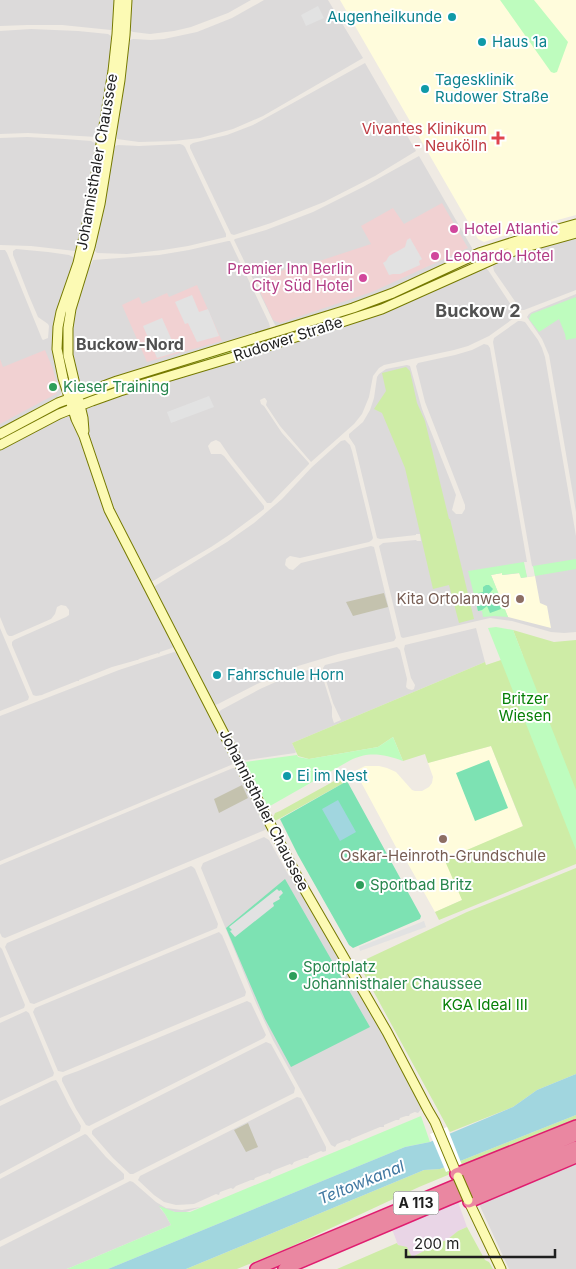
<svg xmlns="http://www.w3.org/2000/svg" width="576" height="1269" viewBox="0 0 576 1269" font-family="Inter,sans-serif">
<rect width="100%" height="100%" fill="#efeae3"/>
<path fill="#dcdada" d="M0,0H115L114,25H112V29L111,30L62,25H27L0,26Z
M130,0H251L228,13L191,27L174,31L150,34L133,32L131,31V26H129Z
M264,0H328L363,58L263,116L233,129L200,138L174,141L139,142L117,139V135L115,134L128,43H130V40L133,39L151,40L164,39L197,32L232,18Z
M31,29L78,31L108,34L111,36V41L113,42L100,132H98L97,137L28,133L0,134V31Z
M365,63L416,151L375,176L324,202L271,223L234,235L231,234L190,148V145L193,143L227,135L253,125Z
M27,137L65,139L91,141L96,144V147L98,148L79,246H77L75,251L31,246L0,245V138Z
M180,144L183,145L185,147L226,234V237L188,246L163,250L127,254L97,253L95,251L96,248H94L112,150H114L115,146L118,145L139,146Z
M419,156L472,248V252L374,297L276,327L234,240L235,239L266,230L313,212L363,187Z
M576,237V290L524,310H521L494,271L493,266L497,264L496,262L526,252Z
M228,241H230L269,323L270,327L269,330L87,388L86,386H82L80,383H79L73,363L70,340L73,315L89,264L91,265L93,260L159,255L189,250Z
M16,249L48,252L69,255L73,257V261L74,262L57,313L63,389L61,390V394L56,398L57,400L0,432V250H5L7,253L42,339L43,340L48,338L49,326L48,324L38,317L29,296L13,255V251Z
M485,268L488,270L515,311L516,316L514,318L489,336L468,346L454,350L384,365L379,368L373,376L369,397L362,414L354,424L311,462L280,426L266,405L267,401L265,398H264L260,400L261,404L264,406L282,433L309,463V464L271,503H267L231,458L220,442L216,440L211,442L208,446L211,454H221L224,456L264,506V509L229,535L211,547L153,581H149L146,575L147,573L120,520H118L90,446L89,436L88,435L85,416L87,415L85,410L86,408L93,406V404L478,269L480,271Z
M576,294V512L549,355L542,339L527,317L529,314L532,312Z
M518,321H521L525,322L538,340L542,348L545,357L576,536V632L564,633L551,632L512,621L490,618L403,638L401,637L379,546L383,543L416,540L417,541H421L420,534H416V535L380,539L377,538L355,446L349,437V434L363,422L370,410L374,398L377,377L379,374L386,369L407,365L410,366L422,409L456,495L452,510L456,514H462L465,509V505L425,402L416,366L418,363L455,355L472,350L484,344L488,345L490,348L527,562H524V565L527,577L535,576L534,567L532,566L493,342L494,338Z
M64,416L65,418L69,416L72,420L75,419L82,440L81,441L83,447L85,448L90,463L175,644L172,648L160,652L159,654L158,653L139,659L138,660H137L112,667L79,680V681H77L44,694L42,695L36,696L33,695L12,645V642L14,640L66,617L69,615V610L66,606L61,605L57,607L55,614L51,619L12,636H9L7,634L0,617V449Z
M345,440L350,445L352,451L373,538L372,540L369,542L300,558L290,556L286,559L285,565L289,569L293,570L301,563L371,546L374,547L396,638L394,641L338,654L298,666L257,684L218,704L215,705L212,703L178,638L179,636L156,592H154L153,589L155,586L227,542L254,523L282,499L312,467L341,441Z
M0,628L29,697L28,700L0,711Z
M476,628L485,662L292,743L296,752L295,753L241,761L218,713L221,710L260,689L287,677L317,667L319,669L322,675L332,707V717L334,723L341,720L333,703L324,674L323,668L325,665L397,647L400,650L407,679L406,687L408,689L412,690L414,689L415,685L411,678L404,649L405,645Z
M174,652L180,654L235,761L231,765L0,861V716L119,670Z
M233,768H239L268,827L265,830L5,938L2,937L0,933V865Z
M264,837L269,840L289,876L293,873L370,1009L422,1108L418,1113L415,1112L410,1114L409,1116H406L400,1118L399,1120H396L384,1125V1127H380L351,1139L350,1141L347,1140L337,1144L335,1147L331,1145L273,1040L256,1003L201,868L203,863Z
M191,866L193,867L195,869L218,924L217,928L34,1004L30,1003L5,947L7,943Z
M219,932L222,935L246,992L245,996L63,1072L58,1071L33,1012L35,1008Z
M0,947L2,949L25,1005L24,1008L0,1018Z
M247,1001L251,1003L266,1035L264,1038L89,1126L86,1125L76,1109L62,1081V1078L64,1076L78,1071Z
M24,1012L26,1011L29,1013L54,1073L53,1076L0,1101V1023Z
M266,1042L271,1044L295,1088L294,1093L133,1174H130L113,1158L92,1134V1131L94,1129Z
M56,1080L58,1083L69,1105L81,1126L80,1131L0,1174V1106L52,1081Z
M297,1097L301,1098L326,1147V1151L323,1152L321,1151L309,1156L308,1158H305L294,1162L292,1165L290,1164L272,1171L270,1174L268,1173L255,1178L254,1180H251L236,1186L233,1189L231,1188L220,1192L219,1195L216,1194L194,1204L176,1205L164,1202L154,1195L138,1180L140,1176Z
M85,1134L87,1135L106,1157L124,1174V1179L0,1241V1179Z
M576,1161V1269H509L479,1204Z
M130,1181L133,1182L156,1202L166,1208L182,1210L201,1207L186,1212H175L160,1208L165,1214L171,1225L67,1269H0V1247Z"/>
<path fill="#f1d1d2" d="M442,203L468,248L372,292L280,323L273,320L256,283L296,264L298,268L371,244L361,226L393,208L404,224Z
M197,285L222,341L147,362L122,305L139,297L142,304L167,293L169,297Z
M45,350L53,369L58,389L56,394L0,424V359L3,367Z"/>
<path fill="#e9d5e6" d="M458,1202L467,1227L458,1231L448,1239L412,1257L403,1247L398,1245L392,1229Z"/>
<path fill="#fffcdc" d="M340,0H576V215L528,228L484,242L478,239Z
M502,573L503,575L520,573L521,578L535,576L540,603L547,606L551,628L508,617L491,575Z
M491,746L523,827L467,850L462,900L435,912L407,862H404L355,771L365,766H379L387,768L396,772L412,790L415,791H422L429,787L432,783L433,777L428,763Z"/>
<path fill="#c4c2ae" d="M384,593L388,607L353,616L346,602Z
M242,785L248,798L219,813L214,799Z
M248,1123L258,1147L246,1152L234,1130Z"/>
<path fill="#ceeca6" d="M452,270L451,273L385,303L356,314L282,337L281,336L282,335L355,311Z
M268,339L269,342L125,385H122L123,384L141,377Z
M406,367L410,371L417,403L425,421L449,519H450L474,619L459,623L449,585L433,589L405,468L382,413L374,409L386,391L382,373Z
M513,630L554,642L576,640V864L439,920L435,912L462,900L445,861L467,850L523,826L491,746L428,763L425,754L403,761L393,737L378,747L309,759L298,756L292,743L485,662L486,665L501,660L523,656Z
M345,775L348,781H347L275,821L273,818L275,813L280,811Z
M576,868V1074L537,1090L513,1107L450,1132L358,963L467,912Z
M576,1115V1122L419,1187L286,1249L237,1269H186L424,1170L440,1169Z
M467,1227L485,1260L489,1262L493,1269H337L397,1243L398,1245L407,1247L412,1257L448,1239L458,1231Z"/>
<path fill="#befcbe" d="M500,0H534L568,42L557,72L554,73L551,72Z
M576,297V338L566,340L565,334L559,319L539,332L529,319L531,314Z
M576,559V569L535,576L533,566Z
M524,562L527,577L521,578L519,573L502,575V573L491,575L508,617L494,616L483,617L482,611H478L468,571Z
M496,627L513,630L576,790V850L488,628Z
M393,737L403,761C383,754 368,751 349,761L270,806L267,805L245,762L297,755L298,757L309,759L378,747Z
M421,1116L430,1142L405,1147L108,1269H67L171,1225L165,1214L159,1206L175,1212H190Z"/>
<path fill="#7de2b3" d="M486,585H489L493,589L489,594L484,593V597L494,593L501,609L490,613L487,606L482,610L478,611L474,594L483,592V587Z
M489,760L508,808L475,821L456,773Z
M347,781L421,916L420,919L353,948L349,945L298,855L280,819Z
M285,879L370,1027L291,1067L265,1019L226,928Z"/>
<path fill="#e2e2e2" d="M318,6L324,18L306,26L301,15Z
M410,238L422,259L419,261L420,265L400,274H393L389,275L383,263L386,261L389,256L405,247L407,240Z
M192,295L199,312L208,309L219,336L197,342L188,323L185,324L175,302Z
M162,318L177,352L157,358L143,326Z
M209,396L214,407L171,423L167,412Z
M277,889L279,891L281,890L283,893L279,897L280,899L273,903L274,906L235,937L230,931L232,930L229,927Z
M424,921L426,927L360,951L359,947Z"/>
<path fill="#a1d6df" d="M338,800L356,832L340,841L322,809Z
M576,1074V1115L440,1169L424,1170L186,1269H108L405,1147L430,1142L513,1107L537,1090Z"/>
<path fill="#fff" d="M447,1127L462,1165L446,1172L430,1134Z"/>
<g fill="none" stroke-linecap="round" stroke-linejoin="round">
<g stroke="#757900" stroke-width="11">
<path id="secondary" d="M119,0L117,34L113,71L90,211L78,263L61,312L58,327L57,349L63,378L76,419L84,436L109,510L299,880L387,1032L428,1110L435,1122L458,1177
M84,431L83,418L68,355V328L71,309L90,247L100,204L120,80L125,35L127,0
M0,434L58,403L117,381L353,308L393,293L479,253L523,239L576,224
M0,445L59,414L92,401L120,391L237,356L382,309L503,255L526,247L576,233
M468,1200L501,1269"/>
</g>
<g stroke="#e01d6f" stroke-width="14">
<path id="highway" d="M456,1174L576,1126
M469,1202L576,1157
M256,1269L576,1135
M284,1269L449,1199L576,1147"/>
</g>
<use href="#secondary" stroke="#fcfab4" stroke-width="9"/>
<use href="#highway" stroke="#ea87a1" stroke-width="11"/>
<g stroke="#757900" stroke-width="11" stroke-linecap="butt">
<path id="secondary-bridge" d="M458,1177L468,1200"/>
</g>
<use href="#secondary-bridge" stroke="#fcfab4" stroke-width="9"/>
</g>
<g fill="#0f9aa8" stroke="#fff" stroke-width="2">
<circle cx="452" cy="17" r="5"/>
<circle cx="482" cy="42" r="5"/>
<circle cx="425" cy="89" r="5"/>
<circle cx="217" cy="675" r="5"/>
<circle cx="287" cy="776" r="5"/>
</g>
<path fill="#e0444e" stroke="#fff" stroke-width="2" d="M495.5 130.5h5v5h5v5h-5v5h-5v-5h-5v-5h5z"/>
<g fill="#d1479c" stroke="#fff" stroke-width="2">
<circle cx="454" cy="229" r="5"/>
<circle cx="435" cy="256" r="5"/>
<circle cx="363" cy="278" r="5"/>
</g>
<g fill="#2e9e5b" stroke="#fff" stroke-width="2">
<circle cx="53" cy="387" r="5"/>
<circle cx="360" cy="885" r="5"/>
<circle cx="293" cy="976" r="5"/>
</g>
<g fill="#8d6e63" stroke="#fff" stroke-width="2">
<circle cx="520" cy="599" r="5"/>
<circle cx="443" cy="839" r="5"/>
</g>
<g text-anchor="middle" stroke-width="4" stroke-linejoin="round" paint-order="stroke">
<rect fill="#fff" stroke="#626262" stroke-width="1" x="393.5" y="1191.5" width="45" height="23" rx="4"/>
<g font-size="14" font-weight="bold" fill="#1e1e1e">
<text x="416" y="1208">A 113</text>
</g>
<g font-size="15" fill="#0d838f" stroke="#fff" text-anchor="start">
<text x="442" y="22" text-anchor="end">Augenheilkunde</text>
<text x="492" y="47">Haus 1a</text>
<text x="435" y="85">Tagesklinik<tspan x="435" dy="17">Rudower Straße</tspan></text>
<text x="227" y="680">Fahrschule Horn</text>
<text x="297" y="781">Ei im Nest</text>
</g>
<g font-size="15" fill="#be3a42" stroke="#fff" text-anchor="end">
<text x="487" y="134">Vivantes Klinikum<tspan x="487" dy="17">- Neukölln</tspan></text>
</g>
<g font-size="15" fill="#1e1e1e" stroke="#fff">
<text transform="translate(97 162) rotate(-80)" y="5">Johannisthaler Chaussee</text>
<text transform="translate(288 339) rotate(-18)" y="5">Rudower Straße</text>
<text transform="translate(264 810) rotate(63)" y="5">Johannisthaler Chaussee</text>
</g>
<g font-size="15" fill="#b23c85" stroke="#fff" text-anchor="start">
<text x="464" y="234">Hotel Atlantic</text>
<text x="445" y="261">Leonardo Hotel</text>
<text x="353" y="274" text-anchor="end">Premier Inn Berlin<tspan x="353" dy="17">City Süd Hotel</tspan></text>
</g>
<g font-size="15" fill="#27864d" stroke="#fff" text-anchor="start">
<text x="63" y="392">Kieser Training</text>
<text x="370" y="890">Sportbad Britz</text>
<text x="303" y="972">Sportplatz<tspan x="303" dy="17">Johannisthaler Chaussee</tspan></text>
</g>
<g font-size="15" fill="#785e54" stroke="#fff" text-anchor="end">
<text x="510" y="604">Kita Ortolanweg</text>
<text x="443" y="861" text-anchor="middle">Oskar-Heinroth-Grundschule</text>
</g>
<g font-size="15" fill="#078008" stroke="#fff">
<text x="525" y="704">Britzer<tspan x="525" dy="17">Wiesen</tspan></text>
<text x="485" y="1010">KGA Ideal III</text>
</g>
<g font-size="16" font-weight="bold" fill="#515151" stroke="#fff">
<text x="130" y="350">Buckow-Nord</text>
</g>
<g font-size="16" font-style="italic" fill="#4178a1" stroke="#fff">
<text transform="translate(361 1182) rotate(-22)" y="6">Teltowkanal</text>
</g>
<g font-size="18" font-weight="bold" fill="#515151" stroke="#fff">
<text x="478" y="317">Buckow 2</text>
</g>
</g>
<path d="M406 1249v8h149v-8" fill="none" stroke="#1e1e1e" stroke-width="2.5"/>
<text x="414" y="1249" font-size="15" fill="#1e1e1e" stroke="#ffffff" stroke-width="4" paint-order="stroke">200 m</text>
</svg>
